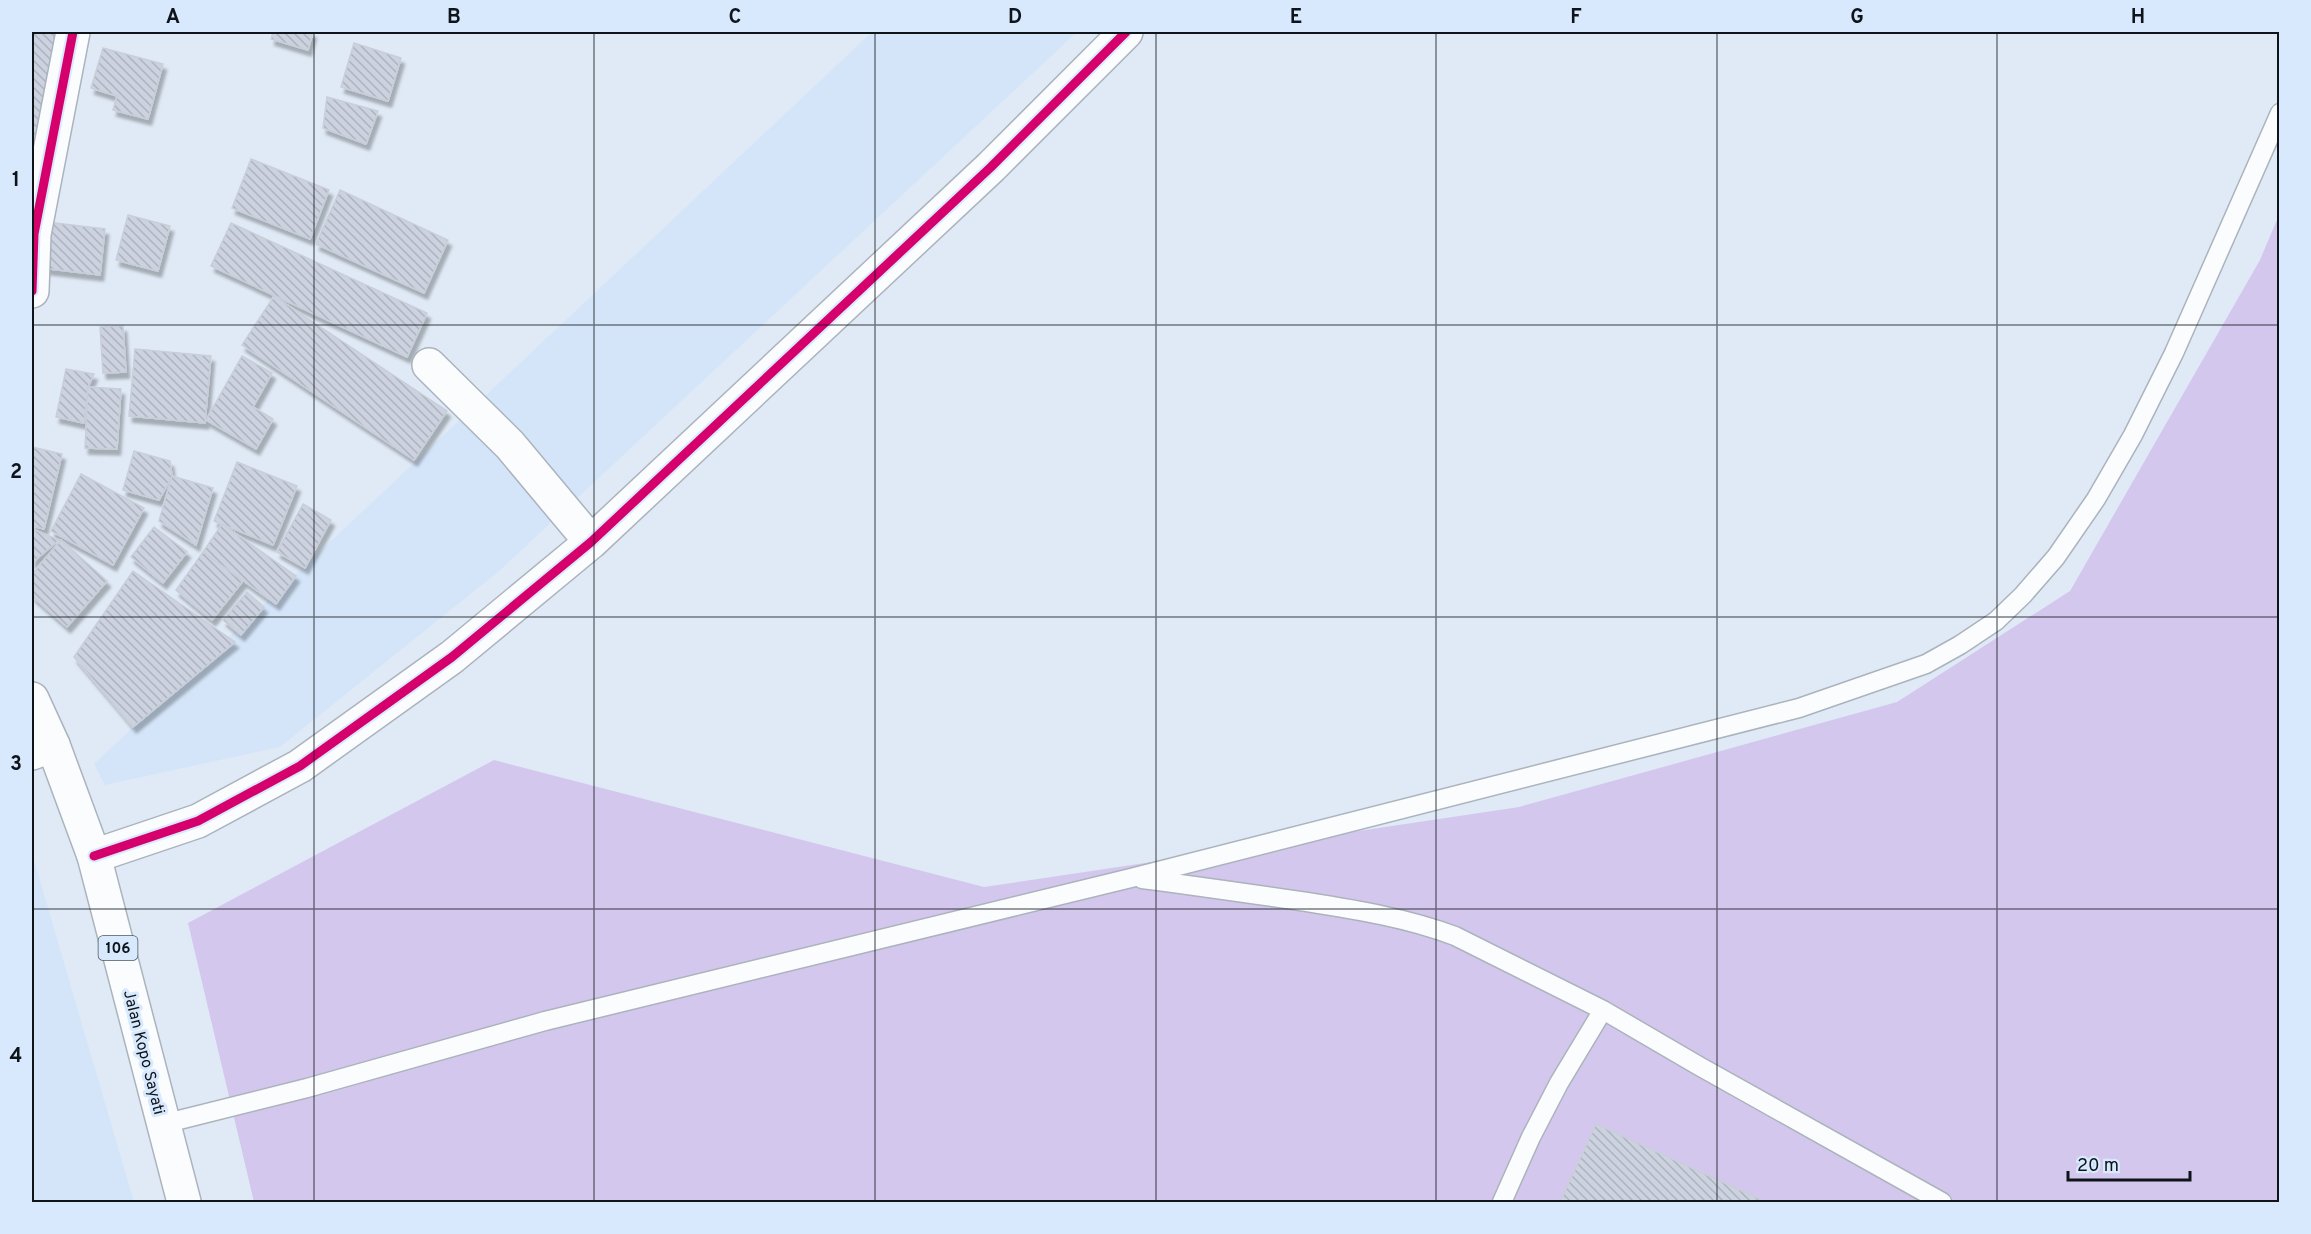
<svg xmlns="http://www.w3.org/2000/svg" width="2311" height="1234" viewBox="0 0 2311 1234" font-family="Overpass,sans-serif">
<defs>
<pattern id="building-back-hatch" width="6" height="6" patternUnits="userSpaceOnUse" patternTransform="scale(1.5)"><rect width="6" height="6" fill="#ccd2df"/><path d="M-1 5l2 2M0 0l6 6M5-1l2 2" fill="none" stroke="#aeb3bf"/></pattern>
<filter id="shadow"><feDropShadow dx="3.5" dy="6" stdDeviation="1.5" flood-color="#0004"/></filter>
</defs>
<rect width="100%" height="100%" fill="#e0eaf6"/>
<path fill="#d4e5f9" d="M872,32H1077L498,572L280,747L105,785L94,764Z
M32,853L134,1202H32Z"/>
<path fill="#d4c7ed" d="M2279,215V1202H254L188,923L494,760L984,887L1519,807L1897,702L2070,591L2260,260Z"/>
<path fill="url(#building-back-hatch)" stroke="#c9cfd9" stroke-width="1.5" filter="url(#shadow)" d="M32,32H56L32,190Z
M273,32H313L308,50L271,39Z
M354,43L401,58L388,101L341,87Z
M103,48L163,64L148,119L113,110L117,96L91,88Z
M327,97L378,111L366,144L323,128Z
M251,159L329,190L310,239L232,208Z
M340,190L448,240L424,293L316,244Z
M128,215L170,226L158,271L116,260Z
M47,222L105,229L100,275L42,268Z
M231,223L427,313L407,357L211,266Z
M274,296L447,411L414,460L242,345Z
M123,326L126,372L103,373L100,327Z
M135,349L211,356L205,423L129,416Z
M242,356L272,373L253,407L273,419L256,449L206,420Z
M66,369L94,374L88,387L84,423L56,417Z
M88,387L121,389L117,449L85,448Z
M32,447L62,454L44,529L32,526Z
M134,451L170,461L172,476L159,500L123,490Z
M237,462L297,486L273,545L214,521Z
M81,474L144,508L113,565L51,531Z
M172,476L213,488L196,545L159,521Z
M303,504L331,520L305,568L277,552Z
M222,524L296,576L276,604L203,552Z
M154,527L187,552L163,583L131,557Z
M32,529L59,540L32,563Z
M61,540L107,581L67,627L32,596V574Z
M203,552L243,581L212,620L176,590Z
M133,571L235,642L133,727L74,657Z
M247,592L264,607L241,635L223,620Z
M1596,1124L1766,1202H1560Z"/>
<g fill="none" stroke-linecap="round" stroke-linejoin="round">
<g stroke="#abb3bc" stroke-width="21">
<path id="service" d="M1142,879C1197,886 1252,894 1307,902C1357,910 1407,918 1455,936L1603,1010L1699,1066L1942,1202
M163,1124L307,1088L545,1021L1131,878L1799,708L1926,664L1960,645L1996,621L2023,595L2056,557L2096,499L2133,435L2174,353L2280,113
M1502,1202L1531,1137L1559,1083L1603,1010"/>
</g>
<g stroke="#abb3bc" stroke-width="36">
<path id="minor" d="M32,291L34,234L73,32
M429,365L510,445L591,542
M94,856L198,821L300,766L452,657L591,542L991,167L1126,32"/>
</g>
<g stroke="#abb3bc" stroke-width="36">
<path id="tertiary" d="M32,753L53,745"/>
</g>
<g stroke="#abb3bc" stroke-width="36">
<path id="primary" d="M32,699L53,745L94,856L184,1202"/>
</g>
<use href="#service" stroke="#fafcfe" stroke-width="18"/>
<use href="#minor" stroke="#fafcfe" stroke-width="33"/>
<use href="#tertiary" stroke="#fafcfe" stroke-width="33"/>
<use href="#primary" stroke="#fafcfe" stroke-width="33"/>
<g stroke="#d8e9fe" stroke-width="13">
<path id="cycleway" d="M32,291L34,234L73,32
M94,856L198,821L300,766L452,657L591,542L991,167L1126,32"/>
</g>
<use href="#cycleway" stroke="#d6006c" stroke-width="9"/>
</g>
<path fill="none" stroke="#0e141a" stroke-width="1.5" stroke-opacity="0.55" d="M314,32V1202M594,32V1202M875,32V1202M1156,32V1202M1436,32V1202M1717,32V1202M1997,32V1202M32,325H2280M32,617H2280M32,909H2280"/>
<g text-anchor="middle" stroke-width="6" stroke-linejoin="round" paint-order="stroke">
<rect fill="#d8e9fe" stroke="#4b545e" stroke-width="1.5" x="98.5" y="936" width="39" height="24" rx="4.5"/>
<g font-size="15" font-weight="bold" fill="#0e141a">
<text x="118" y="953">106</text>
</g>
<g font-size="16" fill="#0e141a" stroke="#d8e9fe">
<text transform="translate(145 1052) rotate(76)" y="6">Jalan Kopo Sayati</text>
</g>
</g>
<rect width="2311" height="1234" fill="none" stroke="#d8e9fe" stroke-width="66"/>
<path d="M2068 1171v9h122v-9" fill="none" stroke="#0e141a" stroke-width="3"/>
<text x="2077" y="1171" font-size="18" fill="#0e141a" stroke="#d8e9fe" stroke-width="4.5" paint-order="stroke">20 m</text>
<rect x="33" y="33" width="2245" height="1168" fill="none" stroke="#0e141a" stroke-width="2"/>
<g font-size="20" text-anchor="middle" font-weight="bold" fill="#0e141a">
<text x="173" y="23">A</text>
<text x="454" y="23">B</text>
<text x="735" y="23">C</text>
<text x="1015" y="23">D</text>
<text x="1296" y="23">E</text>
<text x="1576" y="23">F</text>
<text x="1857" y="23">G</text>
<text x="2138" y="23">H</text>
<text x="16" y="186">1</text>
<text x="16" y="478">2</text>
<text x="16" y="770">3</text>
<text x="16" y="1062">4</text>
</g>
</svg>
